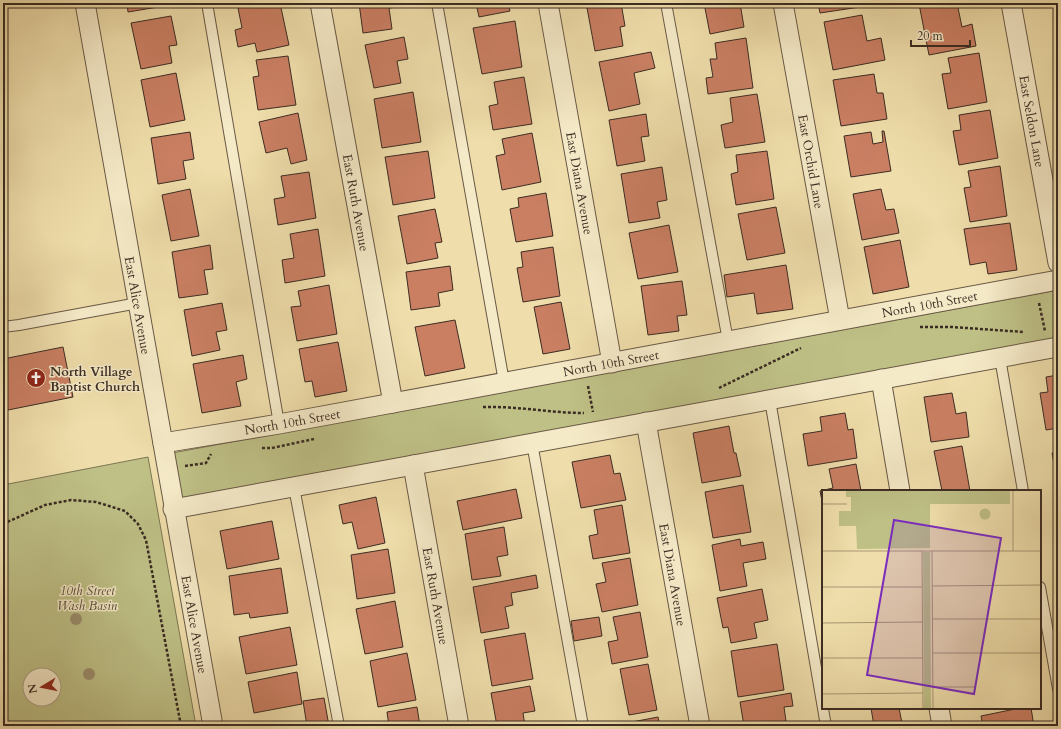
<svg xmlns="http://www.w3.org/2000/svg" width="1061" height="729" viewBox="0 0 1061 729" font-family="Cardo,serif">
<rect width="100%" height="100%" fill="#efdeab"/>
<filter id="stains"><feTurbulence type="fractalNoise" baseFrequency=".005" numOctaves="4"/><feColorMatrix values="0 0 0 0 .2 0 0 0 0 .09 0 0 0 0 .02 0 0 0 .5 -.17"/></filter>
<radialGradient id="worn" r=".72"><stop offset=".6" stop-color="#630" stop-opacity="0"/><stop offset="1" stop-color="#630" stop-opacity=".3"/></radialGradient>
<path fill="#bec086" stroke="#7c7654" fill-rule="evenodd" d="M1058,290V340L180,499L172,453Z
M148,457L196,726H3V485ZM30,675H54V699H30Z"/>
<path fill="#ca7f63" stroke="#3b2c23" d="M127,3H157L158,7L128,12Z
M264,3H280L289,45L257,52L255,43L238,47L235,30L242,28L238,8Z
M359,3H398V7L389,8L392,29L363,33Z
M476,3H508L510,11L479,17Z
M613,3H621L625,26L620,27L623,46L595,51L587,8Z
M704,3H740L744,27L710,34Z
M818,3H860V7L820,13Z
M926,3H957L962,27L972,24L976,46L929,55L919,4Z
M862,15L867,41L881,38L885,60L833,70L824,22Z
M171,16L177,45L169,46L172,63L141,69L131,23Z
M515,21L522,67L482,74L473,28Z
M404,37L408,59L397,61L401,83L374,88L365,45Z
M746,38L753,88L708,94L706,78L713,77L710,59H717L715,43Z
M651,52L655,68L634,73L640,104L609,111L599,62Z
M979,53L987,102L948,109L942,74L951,73L948,58Z
M288,56L296,105L258,110L253,77L259,76L256,60Z
M176,73L185,120L150,127L141,80Z
M874,74L877,93H883L887,119L841,126L833,80Z
M524,77L532,124L493,130L489,106L498,104L494,82Z
M413,92L421,142L382,148L374,99Z
M757,94L765,142L725,148L721,125L733,122L730,98Z
M990,110L998,158L959,165L953,131L961,130L959,115Z
M298,113L307,160L291,164L287,148L266,153L259,122Z
M646,114L649,136L641,137L645,161L617,166L609,120Z
M882,131H884L891,171L851,177L844,136L871,132L873,144L883,142Z
M190,132L194,159L183,161L186,179L158,184L151,138Z
M532,133L541,182L502,190L496,156L505,154L502,139Z
M428,151L435,198L393,205L385,157Z
M767,151L774,199L736,205L731,174L738,172L736,155Z
M1000,166L1007,216L970,222L964,188L971,187L968,171Z
M662,167L667,200L657,202L660,218L629,223L621,174Z
M309,172L316,218L278,225L274,199L285,197L281,176Z
M190,189L199,236L171,241L162,195Z
M881,189L886,210L894,209L899,233L862,240L853,194Z
M546,193L553,236L516,242L510,209L519,207L518,198Z
M776,207L785,253L747,260L738,214Z
M435,209L442,242L435,243L438,258L407,264L398,216Z
M1010,223L1017,270L988,274L986,262L970,265L964,229Z
M669,225L678,272L638,279L629,233Z
M318,229L325,276L285,283L282,260L294,258L290,234Z
M900,240L909,287L873,294L864,247Z
M210,245L213,269L204,270L208,294L179,298L172,252Z
M553,247L560,296L523,302L517,268L523,267L521,252Z
M786,265L793,309L757,314L754,293L727,297L724,275Z
M450,266L453,290L438,293L440,306L411,310L406,272Z
M682,281L687,315L677,316L679,331L648,335L641,286Z
M329,285L337,334L297,341L291,307L301,306L298,291Z
M561,302L570,349L543,354L534,307Z
M222,303L227,330L216,332L220,350L192,356L184,310Z
M455,320L465,368L425,376L415,327Z
M338,342L347,391L315,397L312,381L305,382L299,349Z
M63,347L73,397L3,411V359Z
M243,355L247,379L236,382L241,406L202,413L193,364Z
M1058,375V428L1046,430L1040,393L1048,392L1046,377Z
M952,393L956,414L966,412L969,437L931,442L924,397Z
M845,413L848,430L853,429L857,458L808,466L803,434L822,431L820,417Z
M729,426L734,453H736L741,476L702,483L693,433Z
M962,446L970,491H942L934,451Z
M1058,452V486L1052,453Z
M610,455L614,474L620,473L626,500L581,508L572,462Z
M856,464L861,491H823V506L820,491L833,488L829,469Z
M743,485L751,532L713,538L705,492Z
M516,489L522,518L463,530L457,501Z
M376,497L385,543L358,549L352,522L343,524L339,505Z
M622,505L630,553L593,559L589,536L598,534L594,510Z
M272,521L279,559L227,569L220,531Z
M504,527L508,555L497,557L501,576L472,580L465,534Z
M740,539L741,546L763,542L766,559L743,563L747,586L720,591L712,545Z
M388,549L395,593L357,599L351,555Z
M630,558L638,605L602,612L596,584L606,582L602,563Z
M281,568L288,613L250,618L249,613L234,615L229,576Z
M536,575L538,588L511,593L513,605L505,607L509,628L481,633L473,587Z
M762,589L768,620L754,623L757,638L731,643L728,627L723,628L717,598Z
M395,601L403,647L365,654L356,609Z
M640,612L648,657L612,664L608,642L618,640L613,617Z
M599,617L602,636L574,641L571,621Z
M290,627L297,665L246,674L239,637Z
M525,633L533,679L492,686L484,640Z
M777,644L784,690L738,697L731,651Z
M407,653L416,700L378,707L370,661Z
M648,664L657,710L629,715L620,669Z
M297,672L302,704L254,713L248,682Z
M530,686L535,711L523,713L525,726H497L491,693Z
M791,693L793,706L784,707L786,721L774,723L775,726H744L740,702Z
M324,698L329,726H307L303,701Z
M417,707L420,726H389L387,712Z
M871,708H899L902,723L874,726Z
M1020,708H1031L1034,726H983L981,716Z
M658,717L660,726H632V722Z"/>
<g fill="none" stroke-linecap="round" stroke-linejoin="round">
<g stroke="#685845" stroke-width="12">
<path id="service" d="M207,3L279,424
M437,3L504,382
M666,3L728,341
M3,327L19,325L138,303
M1000,358L1023,491
M770,400L826,726
M532,443L583,726
M294,487L339,726
M1040,587L1058,689"/>
</g>
<g stroke="#685845" stroke-width="21">
<g id="minor">
<path id="s1" d="M85,3C127,244 170,485 213,726"/>
<path id="s2" d="M320,3L393,403"/>
<path id="s3" d="M548,3L612,363"/>
<path id="s4" d="M783,3L840,320"/>
<path id="s5" d="M1011,3L1058,263"/>
<path d="M881,379L900,491"/>
<path id="s6" d="M646,422L700,726"/>
<path id="s7" d="M163,443L279,424L1058,280"/>
<path id="s8" d="M413,465L459,726"/>
<path d="M173,509L1058,347"/>
<path d="M939,708L942,726"/>
</g>
</g>
<path stroke="#3b2c23" stroke-width="2.5" stroke-dasharray="3 2" stroke-linecap="butt" d="M1039,303L1045,331
M920,327H952L1024,332
M588,386L593,412
M719,388L801,348
M483,407C517,406 551,413 584,413
M262,448H272L314,439
M185,466L206,463L211,454
M3,524L45,505L71,500L96,502L125,511L138,524L146,540L181,726"/>
<use href="#service" stroke="#f5eac8" stroke-width="10"/>
<use href="#minor" stroke="#f5eac8" stroke-width="19"/>
</g>
<g fill="#9a8d6b">
<circle cx="76" cy="619" r="6"/>
<circle cx="89" cy="674" r="6"/>
</g>
<defs>
<g id="church-disc" transform="scale(1)"><circle r="9.5" fill="#8f2418" stroke="#f5eac8"/><path d="M-1.2-6h2.4v3.5h3.3v2.4h-3.3V6h-2.4V-.1h-3.3v-2.4h3.3Z" fill="#fff"/></g>
</defs>
<g fill-rule="evenodd">
<use href="#church-disc" x="36" y="378"/>
</g>
<g text-anchor="middle" stroke-width="3" stroke-linejoin="round" paint-order="stroke">
<g font-size="13" fill="#3b2c23" stroke="#f5eac8">
<text dy="5" stroke="none"><textPath href="#s5" startOffset="120">East Seldon Lane</textPath></text>
<text dy="5" stroke="none"><textPath href="#s4" startOffset="161">East Orchid Lane</textPath></text>
<text dy="5" stroke="none"><textPath href="#s3" startOffset="183">East Diana Avenue</textPath></text>
<text dy="5" stroke="none"><textPath href="#s2" startOffset="203">East Ruth Avenue</textPath></text>
<text dy="5" stroke="none"><textPath href="#s7" startOffset="779">North 10th Street</textPath></text>
<text dy="5" stroke="none"><textPath href="#s1" startOffset="307">East Alice Avenue</textPath></text>
<text dy="5" stroke="none"><textPath href="#s7" startOffset="455">North 10th Street</textPath></text>
<text dy="5" stroke="none"><textPath href="#s7" startOffset="131">North 10th Street</textPath></text>
<text dy="5" stroke="none"><textPath href="#s6" startOffset="155">East Diana Avenue</textPath></text>
<text dy="5" stroke="none"><textPath href="#s8" startOffset="133">East Ruth Avenue</textPath></text>
<text dy="5" stroke="none"><textPath href="#s1" startOffset="631">East Alice Avenue</textPath></text>
</g>
<g font-size="13" font-weight="bold" fill="#3b2c23" stroke="#f5eac8" text-anchor="start">
<text x="50" y="376">North Village<tspan x="50" dy="15">Baptist Church</tspan></text>
</g>
<g font-size="13" font-style="italic" fill="#554a37" stroke="#f5eac8">
<text x="87" y="595">10th Street<tspan x="87" dy="15">Wash Basin</tspan></text>
</g>
</g>
<g transform="translate(822 490)">
<rect width="219" height="219" fill="#efdeab"/>
<path d="M24,0H188V14H108V58L35,59L34,36H17V21H29V7H24ZM157.5 24a5.5 5.5 0 1 1 11 0a5.5 5.5 0 1 1-11 0ZM101,62H108L109,219H102Z" fill="#bec086"/>
<path fill="none" stroke="#a79775" stroke-width="1" d="M191,0V61M0,14H25M0,61H219M100,61L101,219M110,61L111,219M110,96L219,95M0,97H100M110,129H219M0,133L100,132M110,163H219M0,168H101M111,197H153M0,204L101,203"/>
<path fill="#7b2cbf" fill-opacity="0.15" stroke="#7b2cbf" stroke-width="2" d="M72,30L179,48L152,204L45,185Z"/>
<rect width="219" height="219" fill="none" stroke="#3b2c23" stroke-width="2"/>
</g>
<rect width="1061" height="729" fill="none" stroke="#efdeab" stroke-width="16"/>
<rect x="4" y="4" width="1053" height="721" fill="none" stroke="#3b2c23" stroke-width="2"/>
<rect x="8" y="8" width="1045" height="713" fill="none" stroke="#3b2c23"/>
<g transform="translate(42 687) rotate(260)"><circle r="19" fill="#f5eac8" stroke="#ab9e86"/>
<path d="M0-3L7 15L0 10L-7 15Z" fill="#8f2418"/>
<text y="-6" font-size="11" font-weight="bold" text-anchor="middle" fill="#3b2c23">N</text>
</g>
<path d="M911 40v6h59v-6" fill="none" stroke="#3b2c23" stroke-width="2"/>
<text x="917" y="40" font-size="12" fill="#3b2c23" stroke="#f5eac8" stroke-width="3" paint-order="stroke">20 m</text>
<rect width="100%" height="100%" filter="url(#stains)"/>
<rect width="100%" height="100%" fill="url(#worn)"/>
</svg>
